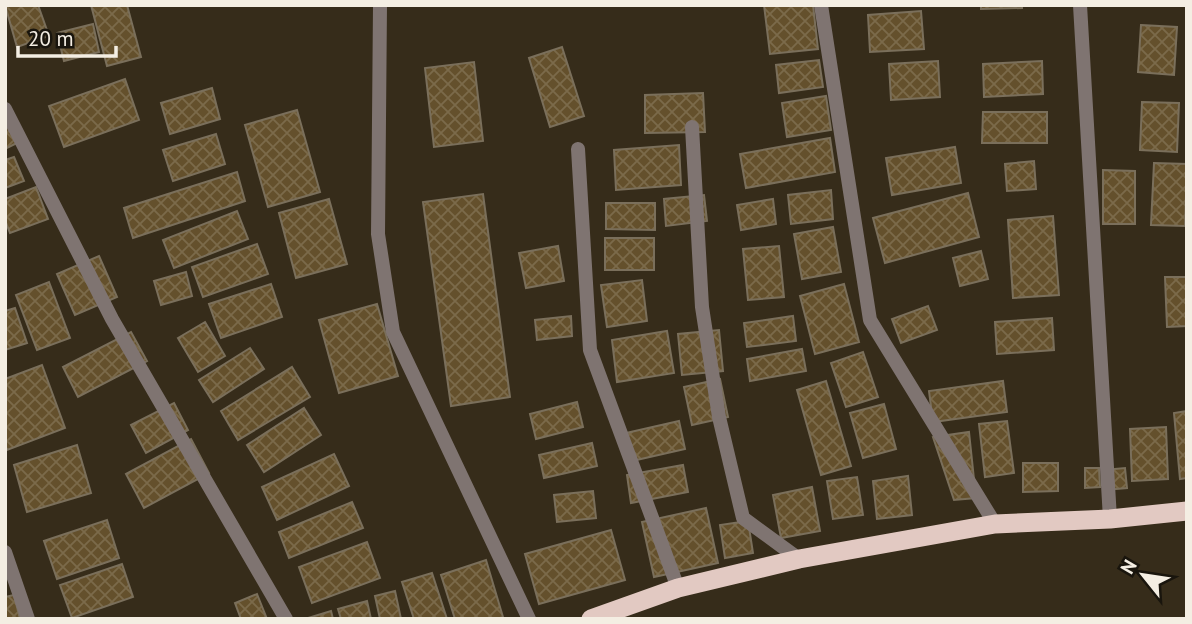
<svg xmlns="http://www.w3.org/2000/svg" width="1192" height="624" viewBox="0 0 1192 624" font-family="'PT Sans',sans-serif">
<defs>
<pattern id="building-cross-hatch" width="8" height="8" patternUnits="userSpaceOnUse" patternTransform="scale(1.75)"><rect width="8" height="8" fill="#64502c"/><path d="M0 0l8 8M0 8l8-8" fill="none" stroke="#7b6a4a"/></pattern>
</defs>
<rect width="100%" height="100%" fill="#362c1a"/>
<path fill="url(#building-cross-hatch)" stroke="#7a6f5b" stroke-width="2" d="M5,5H38L49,36L17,47Z
M91,5H127L141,57L107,66Z
M764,5H813L818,49L770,54Z
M981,5H1022V8L981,9Z
M921,11L924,49L870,52L868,15Z
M93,24L99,52L64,61L57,33Z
M1141,25L1177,27L1174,75L1138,72Z
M562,47L584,116L550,127L529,58Z
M819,60L823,87L779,93L776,65Z
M938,61L940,97L891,100L889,64Z
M1042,61L1043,94L984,97L983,64Z
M474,62L483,141L434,147L425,68Z
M125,79L139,120L64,147L49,106Z
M212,88L220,119L170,134L161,103Z
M703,93L705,132L645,133V95Z
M826,96L831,130L787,137L782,103Z
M1142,102L1179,103L1177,152L1140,150Z
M297,110L320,192L268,207L245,125Z
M983,112H1047V143H982Z
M5,122L17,143L5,149Z
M216,134L225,164L173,181L163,150Z
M830,138L835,172L746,188L740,154Z
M679,145L681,185L616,190L614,150Z
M955,147L961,183L892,195L886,158Z
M14,157L24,181L5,188V160Z
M1034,161L1036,189L1007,191L1005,164Z
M1154,163L1187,164L1185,226L1151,225Z
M1103,170L1135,171V224H1103Z
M237,172L245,201L133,238L124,208Z
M36,187L48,219L10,233L5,220V199Z
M831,190L833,219L791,224L788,195Z
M968,193L979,237L885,263L873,218Z
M483,194L510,397L451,406L423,202Z
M704,195L707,221L666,226L664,199Z
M329,199L347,264L296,278L279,213Z
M773,199L776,224L741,230L737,205Z
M606,203H655V230L606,229Z
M237,211L248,239L174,268L163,240Z
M1053,216L1059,295L1013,298L1008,220Z
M833,227L841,272L802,279L794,234Z
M605,238H654V270H605Z
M257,244L268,274L203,297L192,267Z
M558,246L564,281L526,288L519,253Z
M779,246L784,297L748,300L743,249Z
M981,251L988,279L960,286L953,258Z
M99,256L117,297L75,315L57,274Z
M186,272L192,296L161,305L154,281Z
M1165,277H1187V326L1167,327Z
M642,280L647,321L607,327L601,285Z
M49,282L70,338L37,350L16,295Z
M271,284L282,317L221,338L209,304Z
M844,284L859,342L815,354L800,296Z
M377,304L398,376L339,393L319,320Z
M928,306L937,330L901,343L892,319Z
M15,308L27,343L5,350V311Z
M571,316L572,336L537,340L535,320Z
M793,316L796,341L747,347L744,323Z
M1052,318L1054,350L997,354L995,322Z
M205,322L225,356L198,372L178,338Z
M719,330L723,371L682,375L678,334Z
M667,331L674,373L617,382L612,340Z
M131,332L147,361L78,397L63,367Z
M250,348L264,369L213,402L199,380Z
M802,349L806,371L750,381L747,359Z
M863,352L878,397L846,407L831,363Z
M42,365L65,428L7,450L5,444V379Z
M292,367L310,397L238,440L221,411Z
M720,379L728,417L692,425L684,387Z
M826,381L851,466L821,475L797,390Z
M1003,381L1007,412L933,422L929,391Z
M577,402L583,427L536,439L530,414Z
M174,403L188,430L146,453L131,425Z
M884,404L896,449L863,458L850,413Z
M304,408L321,435L264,472L247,445Z
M1187,411V478L1180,479L1174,413Z
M679,421L685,449L632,461L626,433Z
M1007,421L1014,473L985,477L979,424Z
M1166,427L1168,479L1132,481L1130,429Z
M969,432L976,498L954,500L933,437Z
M191,439L209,473L144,508L126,474Z
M592,443L597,466L544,478L539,455Z
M77,445L91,493L27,512L14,465Z
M334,454L349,486L277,520L262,487Z
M1023,463H1058V491L1023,492Z
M683,465L688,492L631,503L627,475Z
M1085,468H1099L1100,487L1085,488Z
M1125,468L1127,488L1105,490L1104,470Z
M908,476L912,515L877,519L873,481Z
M857,477L863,515L833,519L827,481Z
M812,487L820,531L781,538L773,495Z
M593,491L596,518L557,522L554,495Z
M352,502L363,528L289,558L279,532Z
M706,508L718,563L654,577L642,522Z
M107,520L119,558L57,579L44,541Z
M748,521L753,553L725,558L720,525Z
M611,530L625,580L539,604L525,554Z
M367,542L380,578L312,603L299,567Z
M486,560L503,617L497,619H455L441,575Z
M122,564L133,597L72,618L60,585Z
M432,573L447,619H414L402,582Z
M395,591L401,619H380L375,596Z
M257,594L267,619H241L235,603Z
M14,595L20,619H5V597Z
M367,601L371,619H341L338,609Z
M331,611L333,619H308V618Z"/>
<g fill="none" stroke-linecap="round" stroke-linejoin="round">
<path stroke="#7f7471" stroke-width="14" d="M380,5L378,234L393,332L529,619
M821,5L870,320L995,524
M1080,5L1110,519
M5,109L112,319L286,619
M692,127L702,307L719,417L743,518L799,559
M578,149L590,350L678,588
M5,552L28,619"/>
<path stroke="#e2c9c2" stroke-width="19" d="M591,619L678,588L799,559L995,524L1110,519L1187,511"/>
</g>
<rect width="1192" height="624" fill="none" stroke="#f4eee3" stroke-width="14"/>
<g transform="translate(1143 575) rotate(300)" stroke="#19150d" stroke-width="5" paint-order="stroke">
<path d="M0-5L12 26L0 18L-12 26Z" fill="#f4eee3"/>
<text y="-10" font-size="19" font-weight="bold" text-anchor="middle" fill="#f4eee3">N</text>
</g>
<path d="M18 46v10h98v-10" fill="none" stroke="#f4eee3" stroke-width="3.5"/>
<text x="28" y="46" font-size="21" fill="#f4eee3" stroke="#19150d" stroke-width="5" paint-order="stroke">20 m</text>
</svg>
